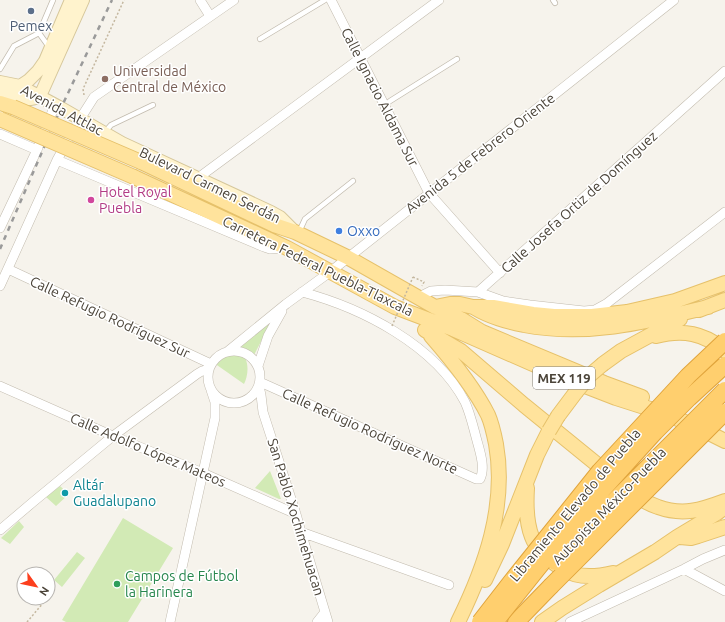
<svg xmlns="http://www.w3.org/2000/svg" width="725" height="622" viewBox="0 0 725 622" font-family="Ubuntu,sans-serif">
<rect width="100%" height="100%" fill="#f6f3ec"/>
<path fill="#d2eab5" d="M266,322L269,326L253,357L238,344Z
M231,352C233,352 236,352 238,352C250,356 249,375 244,384L214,363C219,357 224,354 231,352Z
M270,471L281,499H279L255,488Z
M60,486L69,494L56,506L46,497Z
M123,518L173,548L128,622H66L62,620Z
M19,521L24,527L10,544L1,538Z
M77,552L85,558L62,587L54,580Z"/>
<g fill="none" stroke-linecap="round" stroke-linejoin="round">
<g stroke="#c2bbae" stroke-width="6">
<path id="service" d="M553,0L555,3
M260,39L325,0
M49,47L39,33L53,0
M0,69L14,46L39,33
M385,105L390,101L457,59
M104,133L111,125L153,105
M299,232L305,219L353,181"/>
</g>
<g stroke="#c2bbae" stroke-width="10">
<path id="minor" d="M200,0L210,16
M331,0L429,193L500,273
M0,134L37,150
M57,160L264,247L270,249L284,248
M198,178L439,0
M0,228L37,150L55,105
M8,269L211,364
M0,286L57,160L80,119L94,97L234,0
M478,292L725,71
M419,297L431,291L445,290L478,292L503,301L530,305L584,311L595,310L606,304L725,212
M208 377a26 26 0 1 1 52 0a26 26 0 1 1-52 0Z
M227,352L286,304L330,272L674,0
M258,366L268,336L282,311
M260,382L476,479H480C486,467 479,449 476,437C473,426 470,413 465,402C435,345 362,308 302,292
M0,386L113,436L203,473L296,514
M259,386L261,395L263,412L296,514L301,532L328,622
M0,530L33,502L113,436L197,374L202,371L209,369
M301,532L449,585
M684,569L725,591
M170,622L215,418V402L211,390
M317,622L325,612
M570,622L684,569L703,559L725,550"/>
</g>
<g stroke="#d6c79b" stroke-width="14">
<path id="secondary" d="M0,82L20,86L61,108L122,143L271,212L280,217L295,232
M20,86L29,80L38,71L45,61L71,0
M0,92C13,97 27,103 40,96
M40,96L83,0"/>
</g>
<g stroke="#e6c16a" stroke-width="16">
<path id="primary" d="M0,103L13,107
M141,162L274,225L295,232L347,257L435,307L461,319L482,332L604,383L642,397
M134,177L287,248L395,307L453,329L567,379L616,398L666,414L699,428L725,441
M435,307L450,304H460L473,307H493L533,314L554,316H592L627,312L675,301L725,283
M475,308C490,317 506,321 524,325C588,337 646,322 708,307
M699,310L725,300
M425,330L461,351L524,405L610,475
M431,336C451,359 474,387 488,415C492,424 494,434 496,444C507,506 485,567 458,622
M656,336C683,329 704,333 725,351
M603,364L621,351L680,319
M558,416L576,392
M527,488C526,504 526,522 532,537C534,543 539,549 544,554C565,576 583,580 613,573
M631,491C635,494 638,497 641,499C646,502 652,505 658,507C683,516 701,510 725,501
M680,537L691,538L698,536L725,527
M485,580L502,544L537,455L549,431
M542,622L562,608L599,585L655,552L677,537L717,513L725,507"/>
</g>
<g stroke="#e0a43c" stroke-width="18">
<path id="motorway" d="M516,622L551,586"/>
</g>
<path stroke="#c4b79f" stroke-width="1.5" stroke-dasharray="2 2" stroke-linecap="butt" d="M84,95L83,89L124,0
M413,277L424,282L422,286
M27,622L44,602"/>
<use href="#service" stroke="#fff" stroke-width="4.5"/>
<use href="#minor" stroke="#fff" stroke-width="9"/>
<use href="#secondary" stroke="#fff3cd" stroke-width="12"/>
<use href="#primary" stroke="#ffe39c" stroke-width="14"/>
<use href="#motorway" stroke="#ffcf6e" stroke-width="16"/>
<path stroke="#9a9a9a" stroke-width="2.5" stroke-dasharray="5 5" stroke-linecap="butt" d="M0,249L61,108L112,0"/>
<g stroke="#e6c16a" stroke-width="16" stroke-linecap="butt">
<path id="primary-bridge" d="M13,107L141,162
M0,119L134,177
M576,392L590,375L603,364
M549,431L558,416"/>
</g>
<g stroke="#e0a43c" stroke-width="18" stroke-linecap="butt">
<path id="motorway-bridge" d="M555,562L610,505L725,390
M551,586L725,412
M480,622L511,582L600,471L688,376L725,341
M495,622L538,568L597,496L655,432L689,398L725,365"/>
</g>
<path stroke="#c4b79f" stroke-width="1.5" stroke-dasharray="2 2" stroke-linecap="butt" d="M392,326L413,277"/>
<use href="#primary-bridge" stroke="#ffe39c" stroke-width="14"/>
<use href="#motorway-bridge" stroke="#ffcf6e" stroke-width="16"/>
</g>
<circle fill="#5c6f8a" stroke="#fff" stroke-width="1.5" cx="31" cy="11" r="4"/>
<circle fill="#8d6e63" stroke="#fff" stroke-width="1.5" cx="105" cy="79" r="4"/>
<circle fill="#d1479c" stroke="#fff" stroke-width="1.5" cx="91" cy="200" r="4"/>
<circle fill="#3f7fe0" stroke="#fff" stroke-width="1.5" cx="339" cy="231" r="4"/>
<circle fill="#0f9aa8" stroke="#fff" stroke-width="1.5" cx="65" cy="493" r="4"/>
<circle fill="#2e9e5b" stroke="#fff" stroke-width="1.5" cx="117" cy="584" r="4"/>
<g text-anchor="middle" stroke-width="3" stroke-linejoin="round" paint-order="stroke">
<rect fill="#fff" stroke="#817c74" stroke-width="1" x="533" y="367" width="62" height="22" rx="3"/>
<g font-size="13" font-weight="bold" fill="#4b4439">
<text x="564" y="383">MEX 119</text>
</g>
<g font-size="14" fill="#4e5e75" stroke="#fff">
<text x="31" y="31">Pemex</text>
</g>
<g font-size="14" fill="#785e54" stroke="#fff" text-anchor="start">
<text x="113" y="76">Universidad<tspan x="113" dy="16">Central de México</tspan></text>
</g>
<g font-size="14" fill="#4b4439" stroke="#fff">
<text transform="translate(380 97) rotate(63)" y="5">Calle Ignacio Aldama Sur</text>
<text transform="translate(62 110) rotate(28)" y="5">Avenida Attlac</text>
<text transform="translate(480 153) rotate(-38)" y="5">Avenida 5 de Febrero Oriente</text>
<text transform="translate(210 185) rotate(26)" y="5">Bulevard Carmen Serdán</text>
<text transform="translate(579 202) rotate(-42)" y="5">Calle Josefa Ortiz de Domínguez</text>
<text transform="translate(318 266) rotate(26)" y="5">Carretera Federal Puebla-Tlaxcala</text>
<text transform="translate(110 317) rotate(25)" y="5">Calle Refugio Rodríguez Sur</text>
<text transform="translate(370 431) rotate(24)" y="5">Calle Refugio Rodríguez Norte</text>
<text transform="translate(148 450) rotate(23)" y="5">Calle Adolfo López Mateos</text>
<text transform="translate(575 505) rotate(-50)" y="5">Libramiento Elevado de Puebla</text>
<text transform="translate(609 506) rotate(-46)" y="5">Autopista México-Puebla</text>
<text transform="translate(296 517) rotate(73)" y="5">San Pablo Xochimehuacan</text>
</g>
<g font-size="14" fill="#b23c85" stroke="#fff" text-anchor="start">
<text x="99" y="197">Hotel Royal<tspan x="99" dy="16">Puebla</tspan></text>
</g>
<g font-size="14" fill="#366cbe" stroke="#fff" text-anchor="start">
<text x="347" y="236">Oxxo</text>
</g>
<g font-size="14" fill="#0d838f" stroke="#fff" text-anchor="start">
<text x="73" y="490">Altár<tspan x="73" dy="16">Guadalupano</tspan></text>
</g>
<g font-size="14" fill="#27864d" stroke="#fff" text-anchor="start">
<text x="125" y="581">Campos de Fútbol<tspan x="125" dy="16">la Harinera</tspan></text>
</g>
</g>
<g transform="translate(36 586) rotate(123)"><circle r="19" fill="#ffffff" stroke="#b7b4b0"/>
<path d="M0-3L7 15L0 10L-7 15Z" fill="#fc3f1d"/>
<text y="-6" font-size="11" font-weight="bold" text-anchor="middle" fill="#4b4439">N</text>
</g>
</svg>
